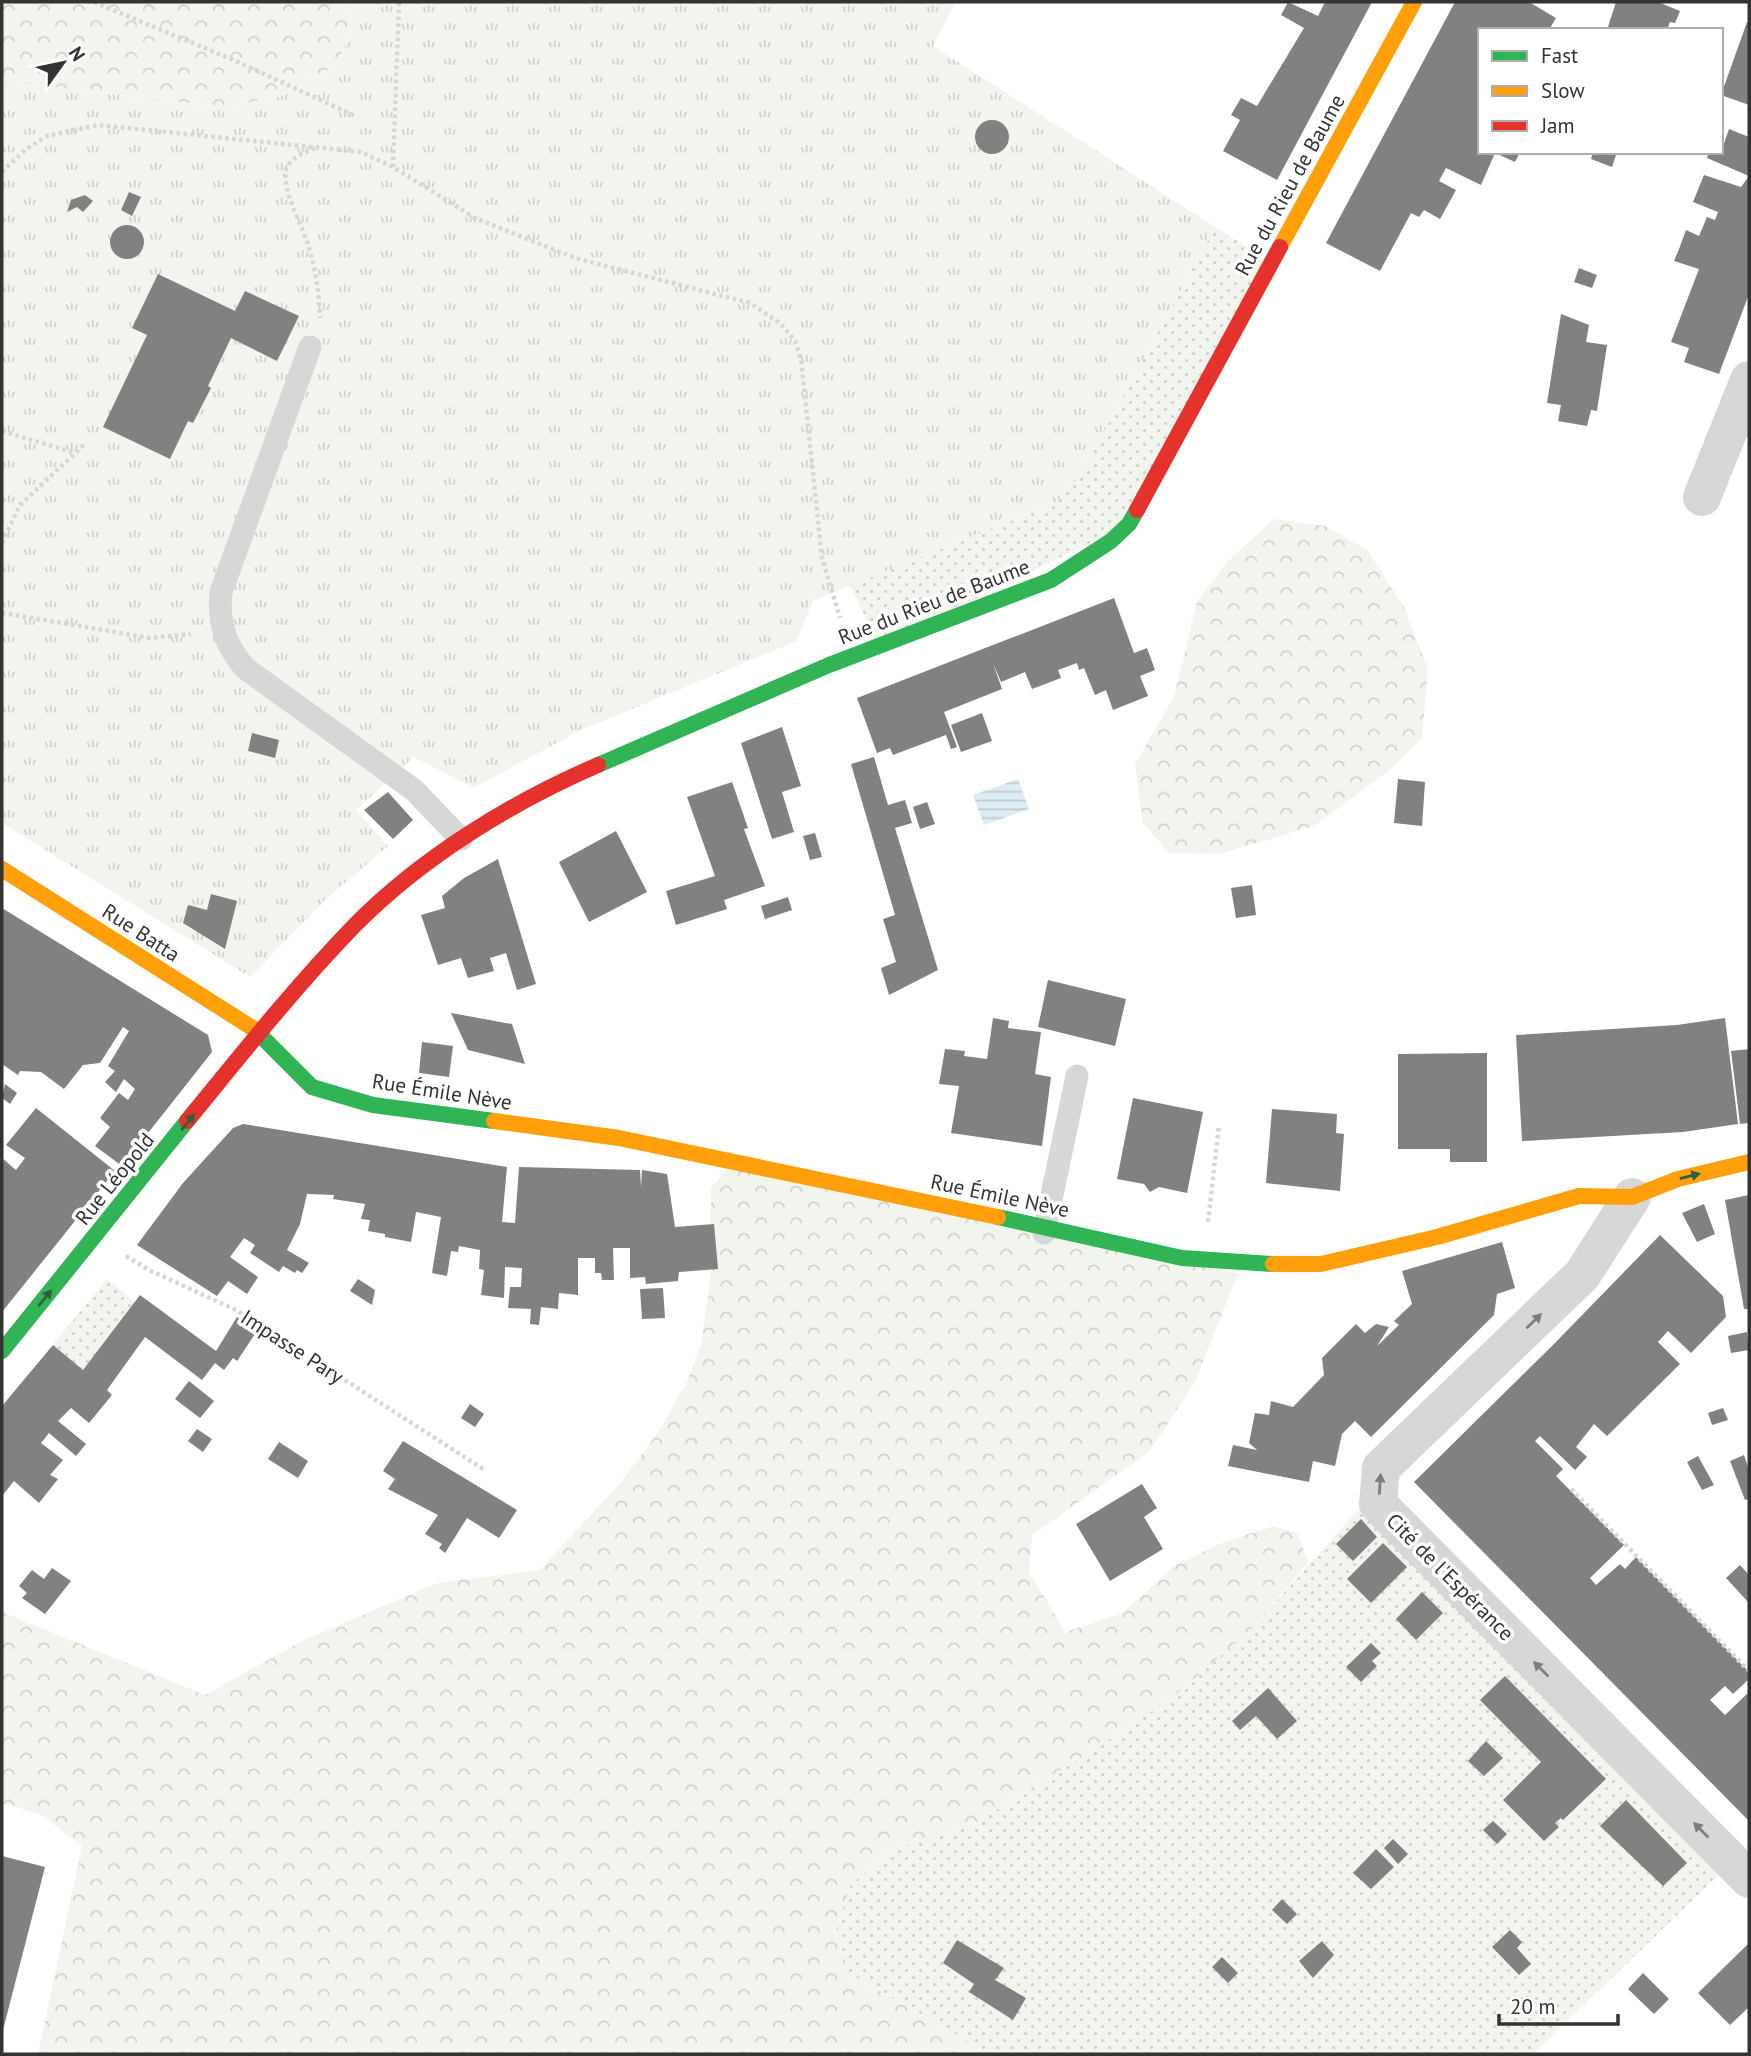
<svg xmlns="http://www.w3.org/2000/svg" width="1751" height="2056" viewBox="0 0 1751 2056" font-family="'PT Sans',sans-serif">
<defs>
<pattern id="grass-dots" width="8" height="8" patternUnits="userSpaceOnUse" patternTransform="scale(1.75)"><rect width="8" height="8" fill="#f1f5ed"/><path d="M2 2h.1M6 6h.1" fill="none" stroke="#cfd2cc" stroke-width="1.8" stroke-linecap="round"/></pattern>
<pattern id="forest-crowns" width="20" height="18" patternUnits="userSpaceOnUse" patternTransform="scale(1.75)"><rect width="20" height="18" fill="#f1f5ed"/><path d="M2 6a3 3 0 1 1 6 0M12 15a3 3 0 1 1 6 0" fill="none" stroke="#cfd2cc"/></pattern>
<pattern id="park-tufts" width="24" height="20" patternUnits="userSpaceOnUse" patternTransform="scale(1.75)"><rect width="24" height="20" fill="#f1f5ed"/><path d="M3 7l-1-3M5 7V3M7 7l1-3M15 17l-1-3M17 17v-4M19 17l1-3" fill="none" stroke="#cfd2cc"/></pattern>
<pattern id="water-rules" width="6" height="5" patternUnits="userSpaceOnUse" patternTransform="scale(1.75)"><rect width="6" height="5" fill="#ddebf3"/><path d="M0 2.5h6" fill="none" stroke="#becad1"/></pattern>
</defs>
<rect width="100%" height="100%" fill="#fff"/>
<path fill="url(#grass-dots)" d="M1215,227L1272,263L1129,524L878,646L850,585L1057,502L1081,474Z
M107,1279L136,1303L77,1378L46,1353Z
M1378,1504L1732,1862L1533,2054H990L850,1974L835,1933L851,1884L896,1848L972,1825L1131,1726L1185,1687L1254,1626L1357,1511Z"/>
<path fill="url(#forest-crowns)" d="M2,2H350L352,31L336,65L279,97L222,107L2,81Z
M1274,519L1325,526L1367,550L1404,607L1428,669L1422,738L1392,768L1314,826L1219,854L1169,853L1143,823L1135,764L1174,697L1197,602L1227,562Z
M731,1164L1238,1273L1196,1380L1150,1451L1032,1535L1029,1572L1065,1632L1124,1612L1174,1566L1219,1544L1273,1526L1298,1533L1308,1563L1254,1626L1185,1687L1131,1726L972,1825L896,1848L851,1884L835,1933L850,1974L990,2054H38L82,1846L42,1815L2,1803V1612L205,1695L302,1641L437,1583L540,1570L622,1481L659,1431L687,1382L701,1344L710,1281L711,1188Z"/>
<path fill="url(#park-tufts)" d="M350,2H956L933,46L1215,227L1081,474L1057,502L812,601L797,641L581,730L473,788L414,757L356,810L388,846L325,900L250,977L2,823V81L222,107L279,97L336,65L352,31Z"/>
<path fill="url(#water-rules)" d="M1018,779L1029,809L984,825L973,795Z"/>
<path fill="#818181" d="M1288,2L1318,16L1325,2H1372L1277,180L1223,151L1240,120L1231,115L1241,98L1257,106L1304,28L1281,15Z
M1455,2H1529L1556,18L1549,30H1480V152H1520L1515,162L1495,153L1481,185L1446,168L1439,181L1456,190L1440,219L1424,210L1419,217L1411,213L1380,271L1326,243Z
M1616,2H1658L1680,11L1675,23L1670,22L1667,30H1607Z
M1747,22L1749,24V105L1721,95Z
M975 137a17 17 0 1 1 34 0a17 17 0 1 1-34 0Z
M1729,129L1749,137V294L1719,374L1684,362L1689,348L1671,342L1699,269L1674,261L1679,249L1686,230L1699,236L1707,217L1715,220L1718,212L1693,202L1704,175L1741,187L1749,176L1707,158L1709,152H1721Z
M1593,152H1617L1612,167L1591,159Z
M129,192L141,197L132,216L121,210Z
M85,195L93,201L83,212L77,207L67,212L71,200Z
M110 242a17 17 0 1 1 34 0a17 17 0 1 1-34 0Z
M1579,268L1597,275L1592,288L1574,282Z
M158,274L235,311L245,291L299,316L277,361L231,338L208,386L211,388L193,423L188,421L170,459L103,427L147,335L132,328Z
M1561,314L1589,325L1586,342L1607,345L1597,411L1591,410L1587,426L1558,421L1561,405L1547,403Z
M1114,598L1134,653L1147,648L1155,670L1140,676L1148,696L1113,710L1106,690L1095,695L1084,668L1079,670L1077,663L1058,670L1061,678L1032,689L1025,672L1001,682L993,663L1002,689L944,712L957,747L951,749L946,735L893,755L890,748L877,753L857,698Z
M982,713L992,741L961,752L951,725Z
M782,727L801,786L782,792L794,832L772,839L741,743Z
M252,733L279,740L275,758L248,751Z
M874,757L888,805L905,800L912,823L895,828L938,970L889,995L881,968L896,962L883,919L895,915L851,764Z
M1398,779L1425,782L1422,826L1394,823Z
M732,782L748,828L744,829L765,886L724,900L727,909L676,925L666,891L715,876L687,797Z
M388,792L413,820L393,839L364,810Z
M927,802L935,824L920,829L913,807Z
M616,831L647,892L589,922L559,862Z
M815,833L822,857L810,860L803,836Z
M498,859L536,984L517,990L506,953L490,958L494,971L468,978L461,958L438,965L421,915L445,908L442,896L464,878Z
M1252,885L1256,915L1236,918L1231,888Z
M211,894L237,901L225,949L183,923L188,905L207,910Z
M788,897L792,910L765,919L761,906Z
M2,908L208,1035L212,1052L122,1166L95,1146L110,1127L100,1118L119,1093L128,1100L135,1089L124,1079L116,1092L105,1082L115,1071L108,1066L129,1031L123,1027L100,1063L83,1065L64,1089L41,1072L20,1071L18,1075L2,1064Z
M1048,980L1126,999L1115,1046L1038,1027Z
M451,1013L512,1024L525,1064L468,1050Z
M993,1018L1009,1021L1008,1028L1041,1032L1035,1074L1051,1077L1042,1146L951,1133L959,1086L939,1084L945,1049L965,1051L964,1056L987,1059Z
M1725,1018L1738,1124L1683,1132L1522,1141L1516,1035L1677,1025Z
M422,1042L453,1046L449,1077L419,1073Z
M1749,1049V1123L1740,1124L1731,1051Z
M1487,1053V1162H1450V1149H1398V1054Z
M5,1084L17,1093L10,1104L2,1098Z
M1133,1098L1203,1112L1187,1193L1159,1187L1150,1192L1144,1184L1117,1179Z
M36,1108L115,1171L2,1312V1158L16,1170L25,1158L6,1145Z
M1272,1109L1337,1114L1336,1133L1344,1134L1340,1191L1266,1183Z
M243,1124L507,1167L502,1222L515,1223L519,1167L640,1170L641,1187L642,1170L667,1174L675,1227L714,1224L718,1269L679,1272L678,1281L646,1284L645,1277L630,1278V1248H613L614,1280H602L601,1273H595V1258H578V1295L559,1293L558,1309L541,1307L539,1325L530,1324L531,1309L508,1308L510,1287H521L522,1268L505,1267L504,1298L481,1295L484,1270L479,1269L480,1250L459,1246L458,1252L451,1251L447,1276L432,1273L441,1217L416,1212L411,1242L385,1237V1234L368,1231L370,1220L361,1219L365,1204L333,1199L334,1195L307,1194L300,1224L287,1250L309,1263L302,1273L297,1270L295,1273L283,1266L279,1272L250,1253L255,1245L244,1238L230,1257L258,1277L247,1294L228,1281L217,1296L137,1245L183,1183L233,1128Z
M1749,1195V1309H1744L1725,1200Z
M1704,1204L1715,1234L1697,1242L1682,1213Z
M1660,1235L1723,1296L1726,1317L1691,1353L1668,1331L1658,1342L1680,1364L1607,1436L1594,1424L1576,1447L1587,1457L1575,1470L1540,1436L1535,1441L1563,1469L1556,1476L1624,1545L1590,1578L1596,1585L1620,1564L1625,1569L1636,1557L1749,1672V1679L1733,1694L1725,1686L1710,1700L1725,1715L1749,1692V1821L1414,1482L1554,1344Z
M1502,1242L1515,1288L1497,1294L1494,1315L1371,1437L1355,1421L1342,1434L1335,1466L1313,1461L1309,1482L1228,1466L1233,1445L1257,1450L1249,1443L1255,1413L1269,1415L1271,1401L1293,1407L1324,1375L1322,1358L1356,1324L1365,1333L1376,1324L1389,1327L1377,1346L1399,1325L1394,1321L1412,1304L1402,1271Z
M358,1279L375,1290L372,1305L350,1291Z
M663,1288L665,1318L642,1319L640,1289Z
M140,1295L216,1351L237,1317L257,1331L237,1361L233,1358L224,1370L215,1363L202,1380L145,1337L107,1390L112,1395L89,1423L71,1408L58,1421L86,1444L76,1456L49,1433L41,1443L63,1460L50,1475L58,1479L39,1503L14,1481L2,1496V1406L53,1345L83,1370Z
M1747,1332L1749,1350L1731,1353L1728,1336Z
M189,1381L214,1401L200,1418L175,1399Z
M470,1404L484,1414L475,1427L461,1418Z
M1723,1408L1728,1420L1712,1425L1708,1413Z
M197,1429L212,1439L203,1452L188,1441Z
M403,1441L517,1510L499,1538L467,1518L445,1553L439,1548L442,1544L425,1534L438,1515L388,1489L395,1479L383,1471Z
M279,1442L308,1461L298,1478L268,1459Z
M1744,1455L1749,1470V1499L1745,1500L1730,1461Z
M1698,1456L1714,1485L1702,1490L1687,1462Z
M1142,1484L1157,1508L1144,1517L1163,1549L1110,1581L1076,1524Z
M1361,1519L1377,1537L1353,1561L1336,1544Z
M1383,1543L1407,1567L1371,1603L1347,1579Z
M1740,1565L1749,1575V1603L1726,1578Z
M52,1568L71,1581L45,1614L22,1598L27,1593L19,1586L32,1570L44,1579Z
M1422,1592L1443,1613L1416,1640L1396,1619Z
M1371,1643L1381,1653L1372,1661L1377,1666L1361,1682L1346,1667Z
M1505,1676L1606,1779L1563,1820L1561,1818L1555,1823L1559,1827L1544,1841L1503,1800L1541,1762L1480,1700Z
M1268,1688L1297,1721L1277,1739L1256,1716L1240,1730L1232,1721Z
M1486,1741L1503,1758L1484,1776L1468,1761Z
M1626,1800L1687,1863L1663,1886L1600,1826Z
M1493,1821L1507,1834L1497,1844L1483,1830Z
M1393,1839L1408,1854L1398,1864L1384,1848Z
M1376,1849L1394,1867L1371,1889L1353,1873Z
M2,1856L45,1867L3,2030H2Z
M1282,1899L1297,1914L1287,1924L1272,1910Z
M1510,1930L1522,1942L1517,1948L1531,1964L1519,1975L1492,1947Z
M957,1940L1004,1968L995,1980L1026,1998L1013,2020L969,1992L974,1984L943,1963Z
M1322,1941L1334,1955L1313,1978L1299,1961Z
M1749,1943V2007L1730,2025L1698,1993Z
M1222,1957L1238,1973L1228,1983L1212,1967Z
M1643,1973L1669,1999L1654,2014L1628,1989Z"/>
<g fill="none" stroke-linecap="round" stroke-linejoin="round">
<path stroke="#d6d6d6" stroke-width="4.5" stroke-dasharray="3.5 3.5" stroke-linecap="butt" d="M94,2L236,61L355,116
M315,148C304,153 290,157 286,170C281,190 304,228 309,248C316,271 319,294 320,318
M393,167L399,2
M2,172L26,149L47,136L98,125L361,152L393,167L475,218L575,258L750,303L781,324L795,341L801,359L822,558L840,618
M2,431L75,453
M2,543L20,505L85,444
M2,613L150,638L191,634
M1208,1222L1219,1125
M126,1256L149,1270L236,1310L483,1469
M1571,1489L1749,1671"/>
<path stroke="#d7d7d7" stroke-width="23" d="M310,347L221,592C218,623 225,646 246,669L414,790L461,839
M1044,1233L1077,1076"/>
<path stroke="#d7d7d7" stroke-width="38" d="M1702,497L1749,380
M1632,1197L1582,1275L1381,1468L1378,1504L1749,1879"/>
<path stroke="#30b455" stroke-width="16" d="M598,765L829,665L1051,580L1111,541L1129,524L1137,510
M254,1029L312,1087L373,1105L494,1121
M998,1217L1182,1258L1273,1264
M2,1351L187,1121"/>
<path stroke="#ff9f0a" stroke-width="16" d="M1280,247L1414,2
M2,869L254,1029
M494,1121L619,1138L998,1217
M1273,1264H1321L1437,1237L1579,1196L1632,1197L1678,1179L1749,1162"/>
<path stroke="#e5322d" stroke-width="16" d="M1137,510L1280,247
M187,1121C241,1055 294,988 354,926C421,858 510,803 598,765"/>
</g>
<defs><path id="oneway-solid" d="M-6-.8H1V-3.2L6.5 0L1 3.2V.8H-6Z" transform="scale(1.75)"/></defs>
<g fill="#32603f">
<use href="#oneway-solid" transform="translate(188 1122) rotate(-51)"/>
<use href="#oneway-solid" transform="translate(1690 1176) rotate(-14)"/>
<use href="#oneway-solid" transform="translate(45 1298) rotate(-51)"/>
</g>
<g fill="#7d7d7d">
<use href="#oneway-solid" transform="translate(1534 1321) rotate(-44)"/>
<use href="#oneway-solid" transform="translate(1380 1484) rotate(-86)"/>
<use href="#oneway-solid" transform="translate(1541 1669) rotate(-135)"/>
<use href="#oneway-solid" transform="translate(1701 1830) rotate(-135)"/>
</g>
<g text-anchor="middle" stroke-width="7" stroke-linejoin="round" paint-order="stroke">
<g font-size="21" fill="#333" stroke="#fff">
<text transform="translate(1290 185) rotate(-61)" y="7">Rue du Rieu de Baume</text>
<text transform="translate(934 602) rotate(-21)" y="7">Rue du Rieu de Baume</text>
<text transform="translate(141 933) rotate(33)" y="7">Rue Batta</text>
<text transform="translate(442 1092) rotate(9)" y="7">Rue Émile Nève</text>
<text transform="translate(115 1179) rotate(-51)" y="7">Rue Léopold</text>
<text transform="translate(1000 1196) rotate(12)" y="7">Rue Émile Nève</text>
<text transform="translate(292 1347) rotate(33)" y="7">Impasse Pary</text>
<text transform="translate(1450 1577) rotate(45)" y="7">Cité de l'Espérance</text>
</g>
</g>
<rect width="1751" height="2056" fill="none" stroke="#333333" stroke-width="7"/>
<rect x="1478" y="28" width="245" height="126" fill="#ffffff" stroke="#adadad" stroke-width="2"/>
<rect x="1492" y="51" width="35" height="10" fill="#30b455" stroke="#adadad" stroke-width="2"/>
<text x="1541" y="63" font-size="21" fill="#333333">Fast</text>
<rect x="1492" y="86" width="35" height="10" fill="#ff9f0a" stroke="#adadad" stroke-width="2"/>
<text x="1541" y="98" font-size="21" fill="#333333">Slow</text>
<rect x="1492" y="121" width="35" height="10" fill="#e5322d" stroke="#adadad" stroke-width="2"/>
<text x="1541" y="133" font-size="21" fill="#333333">Jam</text>
<g transform="translate(63 63) rotate(57)" stroke="#ffffff" stroke-width="5" paint-order="stroke">
<path d="M0-5L12 26L0 18L-12 26Z" fill="#333333"/>
<text y="-10" font-size="19" font-weight="bold" text-anchor="middle" fill="#333333">N</text>
</g>
<path d="M1499 2014v10h119v-10" fill="none" stroke="#333333" stroke-width="3.5"/>
<text x="1510" y="2014" font-size="21" fill="#333333" stroke="#ffffff" stroke-width="5" paint-order="stroke">20 m</text>
</svg>
